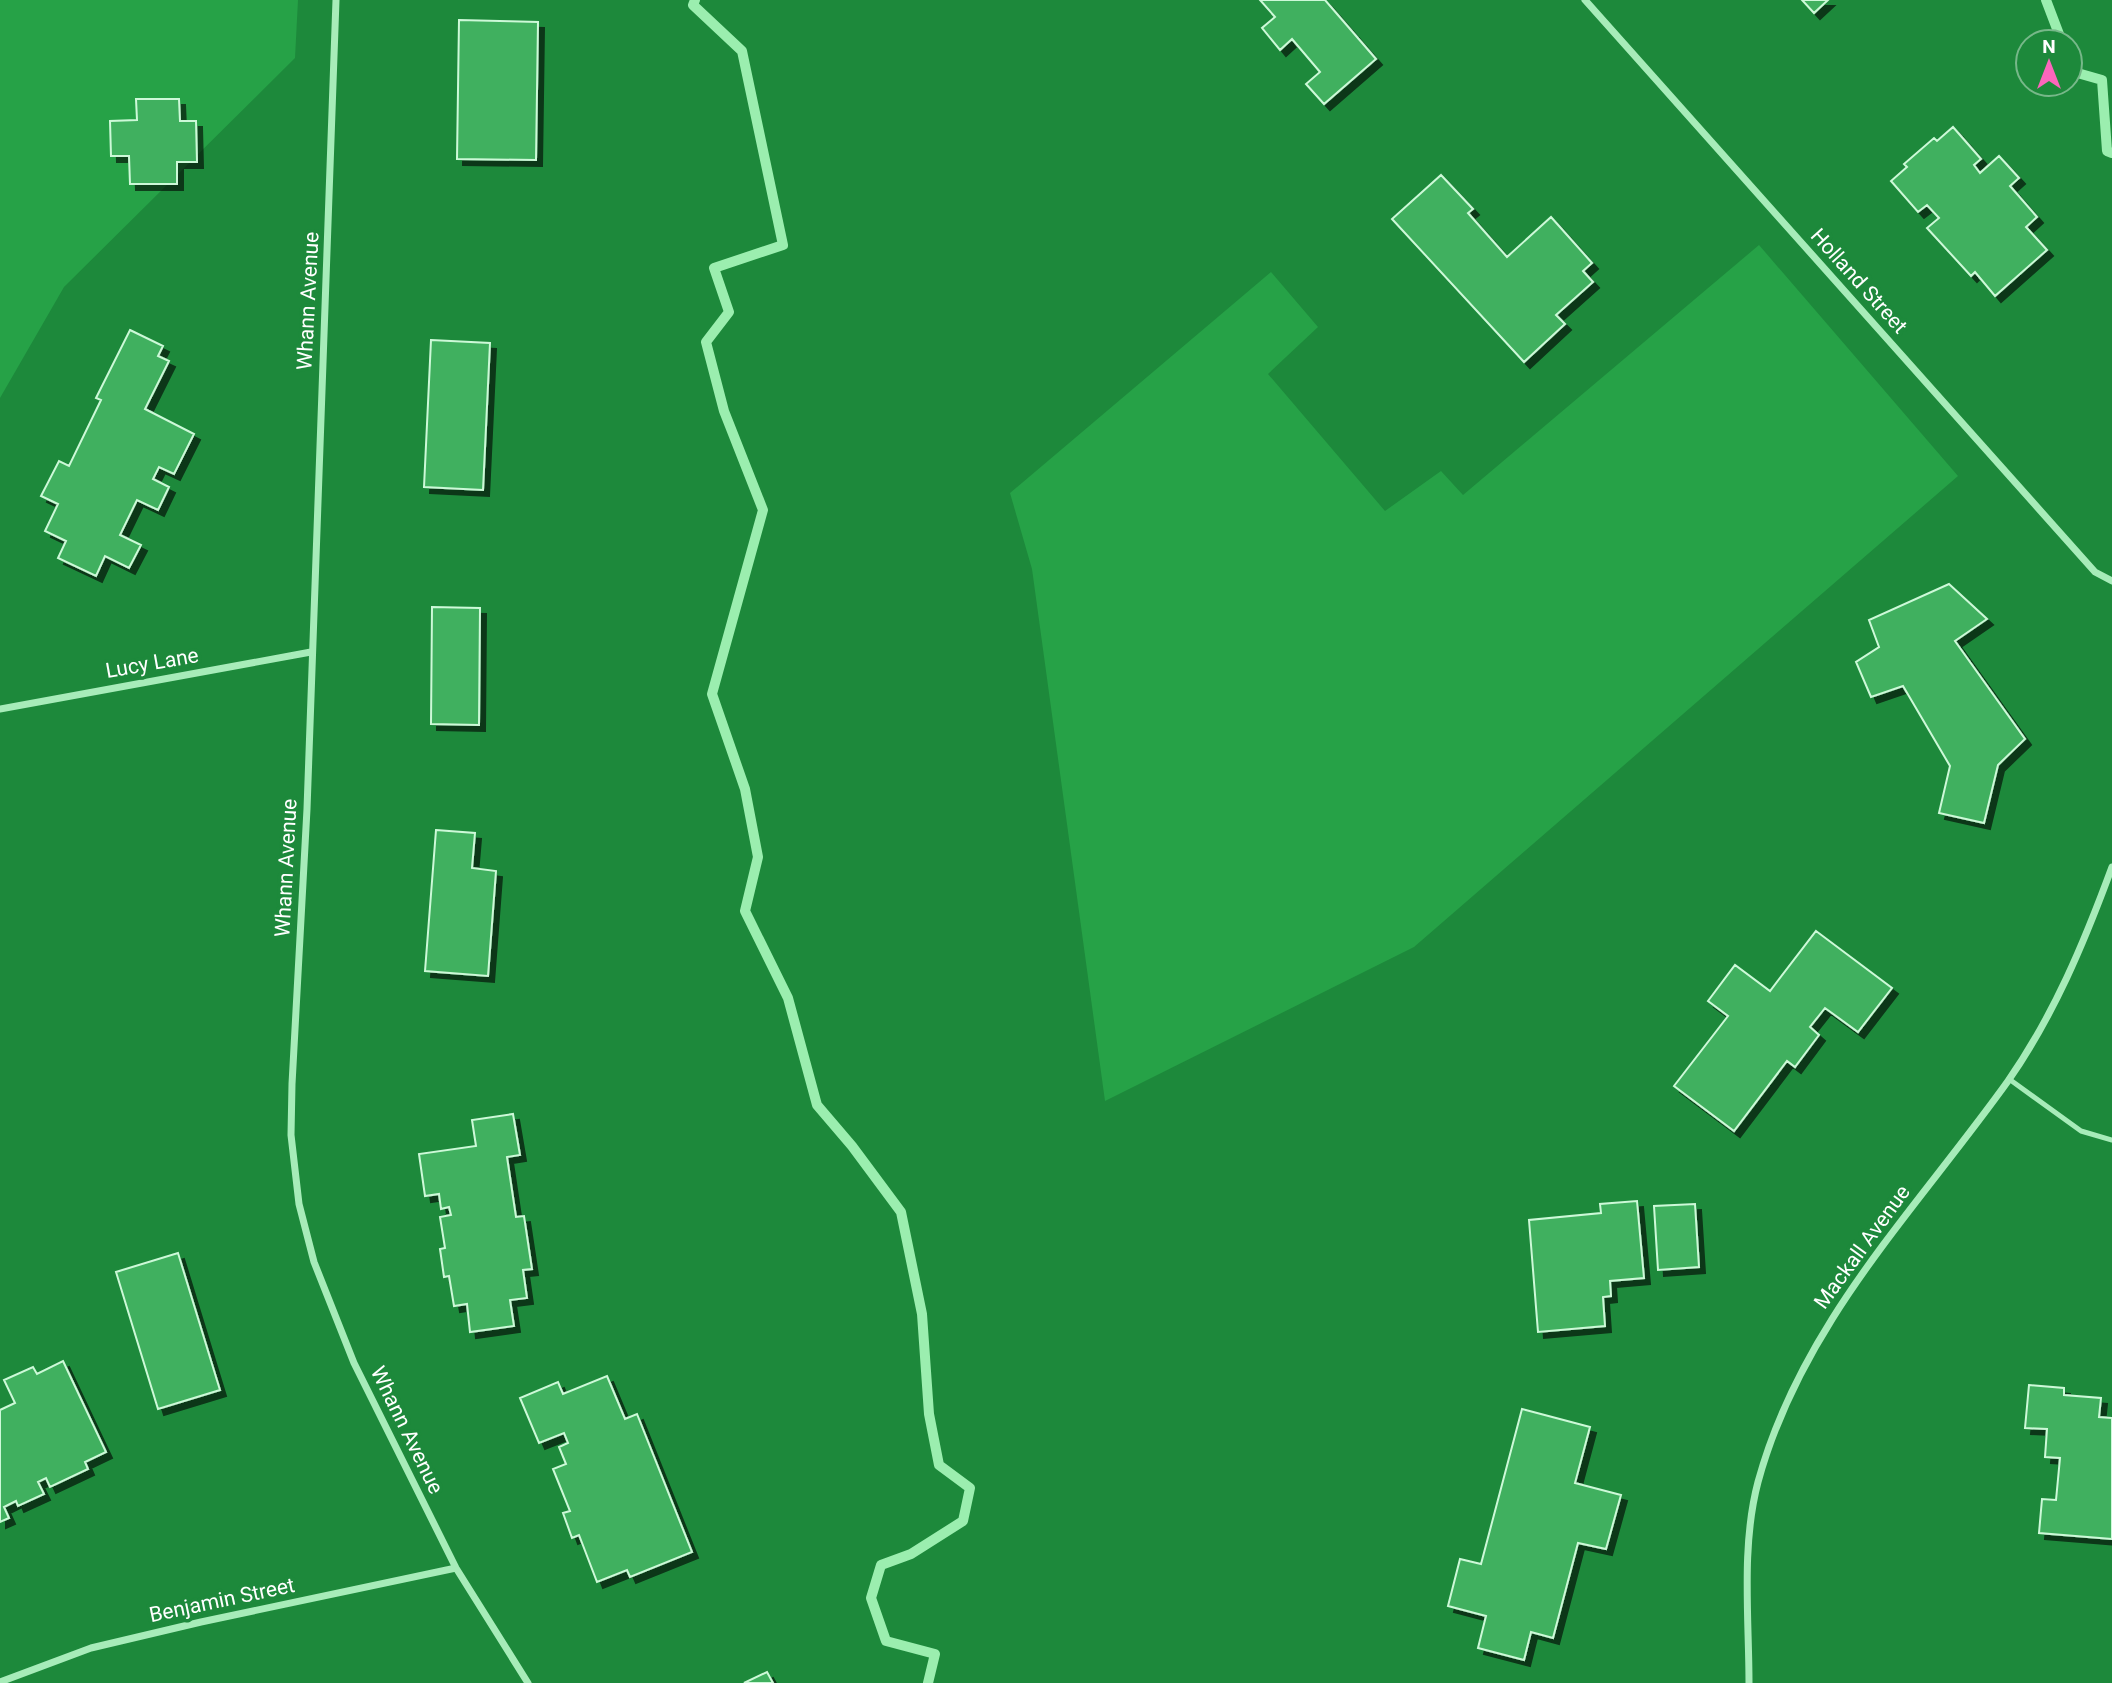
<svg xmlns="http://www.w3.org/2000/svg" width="2112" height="1683" viewBox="0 0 2112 1683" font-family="Roboto,sans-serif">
<defs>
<filter id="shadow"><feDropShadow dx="6" dy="6" stdDeviation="0" flood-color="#0009"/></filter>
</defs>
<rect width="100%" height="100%" fill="#1d893b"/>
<path fill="#26a247" d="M0,0H298L295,58L64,287L0,398Z
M1759,245L1958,476L1414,947L1105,1101L1032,569L1010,493L1271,272L1318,327L1268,374L1385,511L1441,471L1463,495Z"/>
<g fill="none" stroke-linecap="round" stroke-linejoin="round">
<path stroke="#9beeaf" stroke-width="10" d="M695,0L693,5L742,51L783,245L714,268L729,312L706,342L724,411L763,510L712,694L745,789L758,857L745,911L788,998L817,1105L852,1146L901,1212L922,1314L929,1414L939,1465L970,1488L963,1521L911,1554L881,1565L871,1598L886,1641L935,1654L928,1683
M2046,0L2062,42
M2070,63L2074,72L2102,80L2107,151L2112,153"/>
</g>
<path fill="#41b05f" stroke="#cdf9d8" stroke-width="2" filter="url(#shadow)" d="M1260,0H1325L1376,59L1324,104L1306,84L1320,72L1292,39L1280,50L1262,28L1275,17Z
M1802,0H1828L1814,13Z
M459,20L538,22L536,160L457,159Z
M136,99H179L180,121H196L197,162H177V184H130L129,156H111L110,121L137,120Z
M1953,127L1981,159L1974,165L1980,173L1999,156L2019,178L2010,186L2037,217L2026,227L2047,250L1995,296L1975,272L1971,276L1927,228L1939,218L1927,205L1918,212L1891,181L1907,167L1904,164L1934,138L1937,141Z
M1441,175L1473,209L1468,213L1507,257L1551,217L1592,263L1583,271L1593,282L1556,315L1565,324L1524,362L1392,219Z
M130,330L163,346L158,356L169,361L145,409L194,434L174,474L159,467L153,479L169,487L158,510L137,500L120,535L141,545L129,568L105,556L96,576L58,558L66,541L45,531L58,504L41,496L59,461L69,466L101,400L96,398Z
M431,340L490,343L483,490L424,487Z
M1949,584L1987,619L1955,641L2025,739L1998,765L1984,823L1939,813L1950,766L1903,686L1871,697L1856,662L1879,647L1869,620Z
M432,607L480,608L479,725L431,724Z
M436,830L475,833L472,868L496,871L488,976L425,971Z
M1816,931L1892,988L1858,1032L1825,1008L1810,1027L1819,1035L1795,1067L1787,1061L1734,1131L1674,1086L1728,1016L1708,1001L1735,965L1770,991Z
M513,1114L520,1155L507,1157L516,1217L524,1216L532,1269L523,1270L527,1298L510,1300L514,1326L470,1332L467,1304L454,1306L449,1276L444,1277L440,1249L445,1248L440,1217L451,1215L449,1207L441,1209L439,1194L425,1196L419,1154L476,1146L472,1120Z
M1637,1201L1644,1278L1610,1281L1611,1296L1603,1297L1605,1326L1538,1332L1529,1220L1601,1213L1600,1204Z
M1695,1204L1699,1267L1658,1270L1654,1206Z
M178,1253L220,1390L158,1409L116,1272Z
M63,1361L106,1452L85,1462L88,1469L50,1487L46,1478L38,1482L44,1494L18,1506L16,1501L4,1507L9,1518L0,1522V1410L15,1403L4,1380L33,1367L37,1374Z
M607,1376L625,1419L637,1414L692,1552L630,1577L627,1570L597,1582L579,1535L572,1538L563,1513L570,1511L553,1469L566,1464L559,1447L568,1443L564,1433L539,1443L520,1398L558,1382L563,1394Z
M2029,1385L2064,1388V1395L2101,1398L2099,1417L2112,1418V1539L2039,1533L2042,1499L2056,1500L2060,1458L2045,1457L2047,1429L2025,1428Z
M1522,1409L1590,1427L1575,1483L1621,1495L1606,1549L1578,1543L1553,1638L1531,1632L1524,1660L1478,1648L1486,1616L1448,1606L1460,1559L1481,1564Z
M767,1672L773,1683H744Z"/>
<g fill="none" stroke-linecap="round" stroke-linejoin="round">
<path stroke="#a7ecb9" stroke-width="5" d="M2009,1079L2081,1131L2112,1140"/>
<path stroke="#a7ecb9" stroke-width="7" d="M336,0L307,809L292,1084L291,1135L299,1204L314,1262L354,1363L456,1568L528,1683
M1585,0L2095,572L2112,581
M0,709L311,652
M0,1682L91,1648L201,1622L456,1568
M1749,1683C1749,1618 1741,1546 1758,1482C1801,1324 1915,1211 2008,1081C2054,1015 2084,943 2112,867"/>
</g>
<g text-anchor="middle" stroke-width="7" stroke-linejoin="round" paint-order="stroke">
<g font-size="21" fill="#fff" stroke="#1d893b">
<text transform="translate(1859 281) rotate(48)" y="7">Holland Street</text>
<text transform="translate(308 301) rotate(-87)" y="7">Whann Avenue</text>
<text transform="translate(152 663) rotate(-10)" y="7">Lucy Lane</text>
<text transform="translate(286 868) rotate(-87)" y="7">Whann Avenue</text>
<text transform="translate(1862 1247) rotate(-54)" y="7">Mackall Avenue</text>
<text transform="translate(407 1430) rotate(64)" y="7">Whann Avenue</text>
<text transform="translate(222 1600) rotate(-12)" y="7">Benjamin Street</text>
</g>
</g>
<g transform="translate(2049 63)"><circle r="33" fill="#1d893b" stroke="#77b889" stroke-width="2"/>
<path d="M0-5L12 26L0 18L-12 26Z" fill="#fc66bc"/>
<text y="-10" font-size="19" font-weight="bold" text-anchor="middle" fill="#ffffff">N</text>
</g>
</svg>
